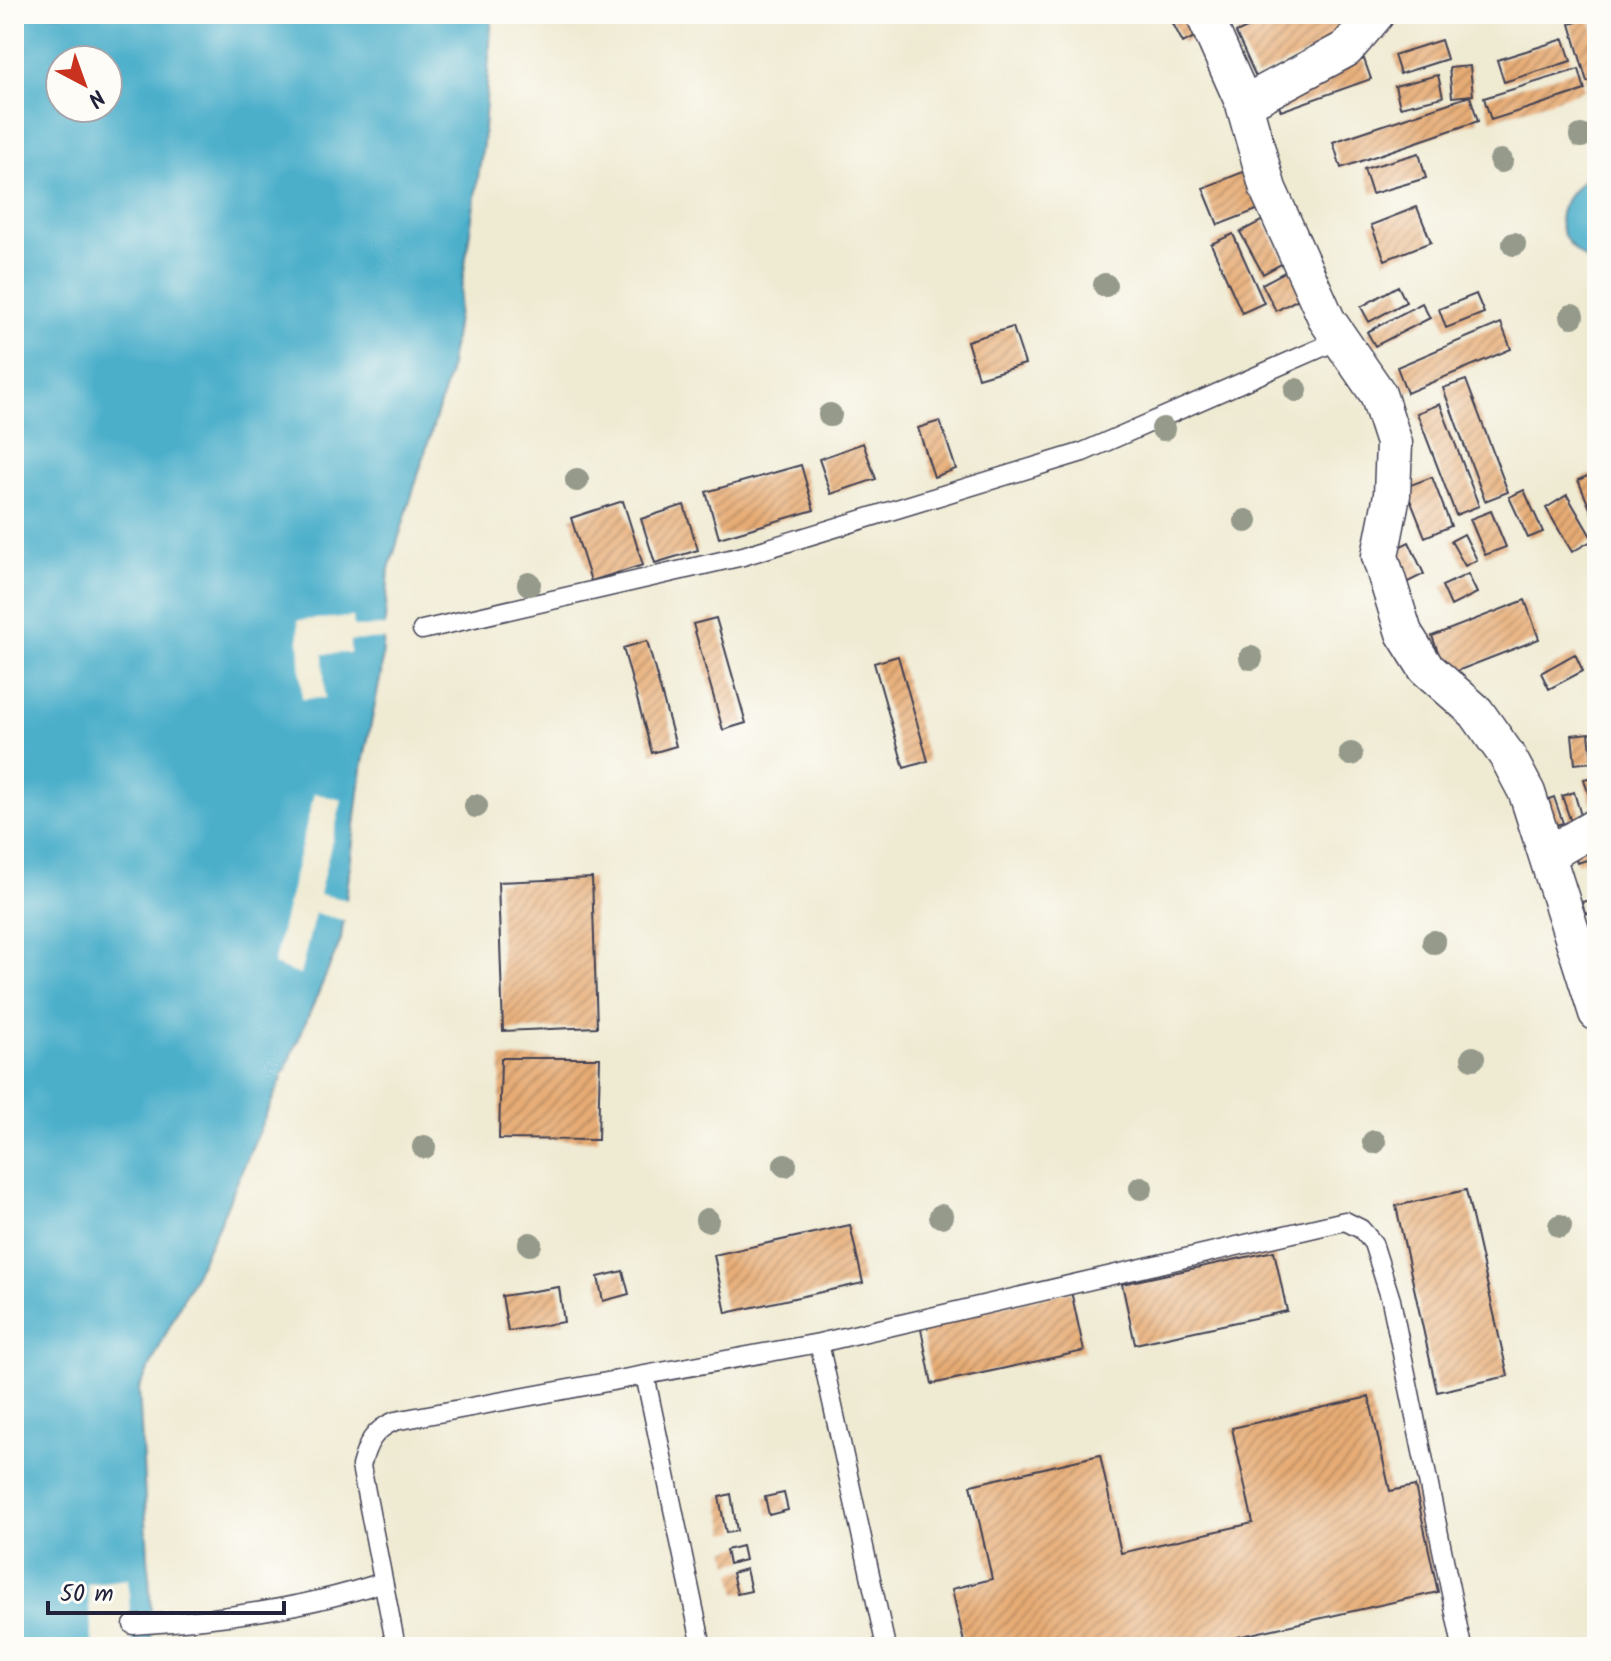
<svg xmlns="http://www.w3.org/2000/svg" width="1611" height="1661" viewBox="0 0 1611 1661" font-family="Kalam,sans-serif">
<defs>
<pattern id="building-hatch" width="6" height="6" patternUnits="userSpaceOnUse" patternTransform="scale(2)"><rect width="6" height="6" fill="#e7ac75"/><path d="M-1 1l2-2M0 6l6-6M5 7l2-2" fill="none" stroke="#bb8c61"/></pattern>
</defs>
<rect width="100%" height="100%" fill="#fdfcf7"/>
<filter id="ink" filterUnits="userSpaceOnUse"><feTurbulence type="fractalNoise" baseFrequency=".0125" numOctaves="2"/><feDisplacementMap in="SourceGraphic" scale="16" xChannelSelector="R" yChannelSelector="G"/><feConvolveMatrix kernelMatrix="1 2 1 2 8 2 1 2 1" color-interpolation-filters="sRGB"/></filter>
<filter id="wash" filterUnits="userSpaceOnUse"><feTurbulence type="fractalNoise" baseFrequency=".006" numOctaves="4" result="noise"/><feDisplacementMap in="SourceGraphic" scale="32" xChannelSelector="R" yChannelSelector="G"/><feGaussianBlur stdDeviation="1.8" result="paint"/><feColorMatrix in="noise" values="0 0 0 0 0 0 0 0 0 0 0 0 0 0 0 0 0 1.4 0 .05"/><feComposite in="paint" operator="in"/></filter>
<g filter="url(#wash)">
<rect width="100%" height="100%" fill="#efead2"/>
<path fill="#4bafca" stroke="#366882" stroke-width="2" fill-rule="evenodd" d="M14,14H492L483,144L448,378L389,569L381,674L362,768L341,940L216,1231L139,1389L152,1631L148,1647H14ZM60,60H108V108H60Z
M1597,169V267C1546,235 1550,204 1597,169Z"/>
<path fill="#efead2" d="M353,617L354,627L389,626L387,639L350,641V653L323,654L325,698L302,699L298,620Z
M314,793L342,800L319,894L348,900L347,921L315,913L300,975L273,965Z
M128,1579L132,1647H93L87,1584Z"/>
<g id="blocks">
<path fill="url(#building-hatch)" d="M1168,14H1193L1202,33L1183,43Z
M1277,14H1337L1347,34L1256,77L1236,33Z
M1590,18L1597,43V79L1587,82L1570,24Z
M1564,39L1571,61L1504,82L1497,60Z
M1441,40L1447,59L1400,74L1394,55Z
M1364,59L1371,79L1281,111L1273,92Z
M1470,66L1473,95L1452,97L1449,68Z
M1579,69L1585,90L1491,120L1484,98Z
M1438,75L1443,97L1400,107L1395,86Z
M1470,96L1478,121L1341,168L1333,142Z
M1419,153L1426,178L1372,194L1364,169Z
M1248,170L1262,208L1218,225L1203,188Z
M1417,207L1431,242L1385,260L1371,225Z
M1263,220L1285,262L1263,274L1240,232Z
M1233,234L1264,303L1242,313L1211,244Z
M1290,269L1304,296L1276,311L1262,284Z
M1398,286L1406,302L1369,322L1361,307Z
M1476,294L1484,313L1446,328L1439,309Z
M1422,303L1430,318L1375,346L1367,332Z
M1501,323L1511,349L1407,393L1397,367Z
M1013,327L1025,364L978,378L967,341Z
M1466,380L1508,492L1485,501L1443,388Z
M1440,404L1479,506L1456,515L1417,413Z
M940,421L956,469L934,477L918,428Z
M863,443L876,479L831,494L819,459Z
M801,465L814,510L719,538L706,492Z
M1597,472V517L1594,518L1578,480Z
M1432,477L1451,526L1425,537L1405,487Z
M1524,490L1543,532L1528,538L1509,497Z
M1567,495L1593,540L1572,552L1546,508Z
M623,501L643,565L591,581L571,518Z
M684,505L698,550L655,563L641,519Z
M1491,511L1506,547L1485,555L1470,519Z
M1464,534L1477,560L1465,566L1451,541Z
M1409,542L1424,574L1406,583L1391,551Z
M1468,574L1477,593L1451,606L1442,586Z
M1525,600L1539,639L1447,675L1432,636Z
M716,618L746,723L723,730L693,624Z
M647,641L676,746L652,753L623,648Z
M1575,654L1583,671L1549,689L1541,673Z
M898,656L928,761L904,768L874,663Z
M1589,733L1592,762L1575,764L1572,735Z
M1597,776V802L1591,804L1584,779Z
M1574,792L1582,819L1571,822L1562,796Z
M1554,797L1563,823L1552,826L1544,801Z
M1597,838V857L1577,863L1572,847Z
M592,878L597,1027L503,1031L498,882Z
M1597,898V911L1585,914L1582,902Z
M501,1058H600L598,1140L499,1139Z
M1466,1190L1508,1376L1437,1392L1396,1206Z
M850,1225L863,1283L726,1313L714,1255Z
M1274,1251L1287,1311L1135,1344L1122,1284Z
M623,1271L629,1294L603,1301L598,1277Z
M559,1287L564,1322L508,1331L502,1296Z
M1071,1291L1084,1351L932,1384L920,1324Z
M1369,1397L1390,1491L1415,1486L1438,1592L1193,1647H965L952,1589L992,1579L971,1485L1100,1455L1121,1553L1253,1523L1232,1428Z
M784,1493L788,1510L769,1515L765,1497Z
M731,1494L737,1531L726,1533L719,1497Z
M742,1546L745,1560L729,1564L726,1550Z
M746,1569L751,1591L737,1594L732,1573Z"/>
</g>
</g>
<g filter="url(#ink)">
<use href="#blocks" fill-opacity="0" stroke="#414052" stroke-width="2"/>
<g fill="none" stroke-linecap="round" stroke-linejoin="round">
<g stroke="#414052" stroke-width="21">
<path id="lane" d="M422,630L743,556L1083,452L1341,339
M819,1343L886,1647
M645,1375L702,1647
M133,1625C217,1620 303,1609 383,1582
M396,1647L361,1466C367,1444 373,1430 395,1421L819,1343L1345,1221L1361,1229L1373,1243L1391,1300L1462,1647"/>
</g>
<g stroke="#414052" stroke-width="39">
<path id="street" d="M1204,14L1244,104L1268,189L1327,320L1378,394L1394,443L1392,495L1380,556L1404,633L1426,668L1476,712L1508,757L1527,793L1597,1013
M1244,104L1346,49L1376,14
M1547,855L1597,826"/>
</g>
<use href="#lane" stroke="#fff" stroke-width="18"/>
<use href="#street" stroke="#fff" stroke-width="36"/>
</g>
<g fill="#959a8b">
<circle cx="1581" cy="136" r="12"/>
<circle cx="1501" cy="161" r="12"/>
<circle cx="1514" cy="244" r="12"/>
<circle cx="1105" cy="285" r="12"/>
<circle cx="1572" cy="316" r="12"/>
<circle cx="1296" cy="390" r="12"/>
<circle cx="830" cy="415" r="12"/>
<circle cx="1163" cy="429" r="12"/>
<circle cx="577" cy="480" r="12"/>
<circle cx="1246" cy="521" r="12"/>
<circle cx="529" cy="584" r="12"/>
<circle cx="1251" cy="658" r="12"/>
<circle cx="1351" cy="754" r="12"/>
<circle cx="476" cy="806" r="12"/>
<circle cx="1434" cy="942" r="12"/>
<circle cx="1473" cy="1058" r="12"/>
<circle cx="1374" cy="1142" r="12"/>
<circle cx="424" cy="1147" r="12"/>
<circle cx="785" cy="1165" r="12"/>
<circle cx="1141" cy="1188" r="12"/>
<circle cx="941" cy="1216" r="12"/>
<circle cx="707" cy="1220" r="12"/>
<circle cx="1560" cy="1226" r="12"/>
<circle cx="530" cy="1244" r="12"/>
</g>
</g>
<rect width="1611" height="1661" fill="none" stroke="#fdfcf7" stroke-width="48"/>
<g transform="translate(84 84) rotate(139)"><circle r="38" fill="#fdfcf7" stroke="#a5a5ac" stroke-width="2"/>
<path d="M0-6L14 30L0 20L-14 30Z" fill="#c8321e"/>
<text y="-12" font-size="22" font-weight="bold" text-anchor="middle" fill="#22223b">N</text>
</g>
<path d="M48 1601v12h236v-12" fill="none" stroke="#22223b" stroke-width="4"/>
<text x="60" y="1601" font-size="24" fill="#22223b" stroke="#fdfcf7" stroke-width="6" paint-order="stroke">50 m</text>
</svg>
